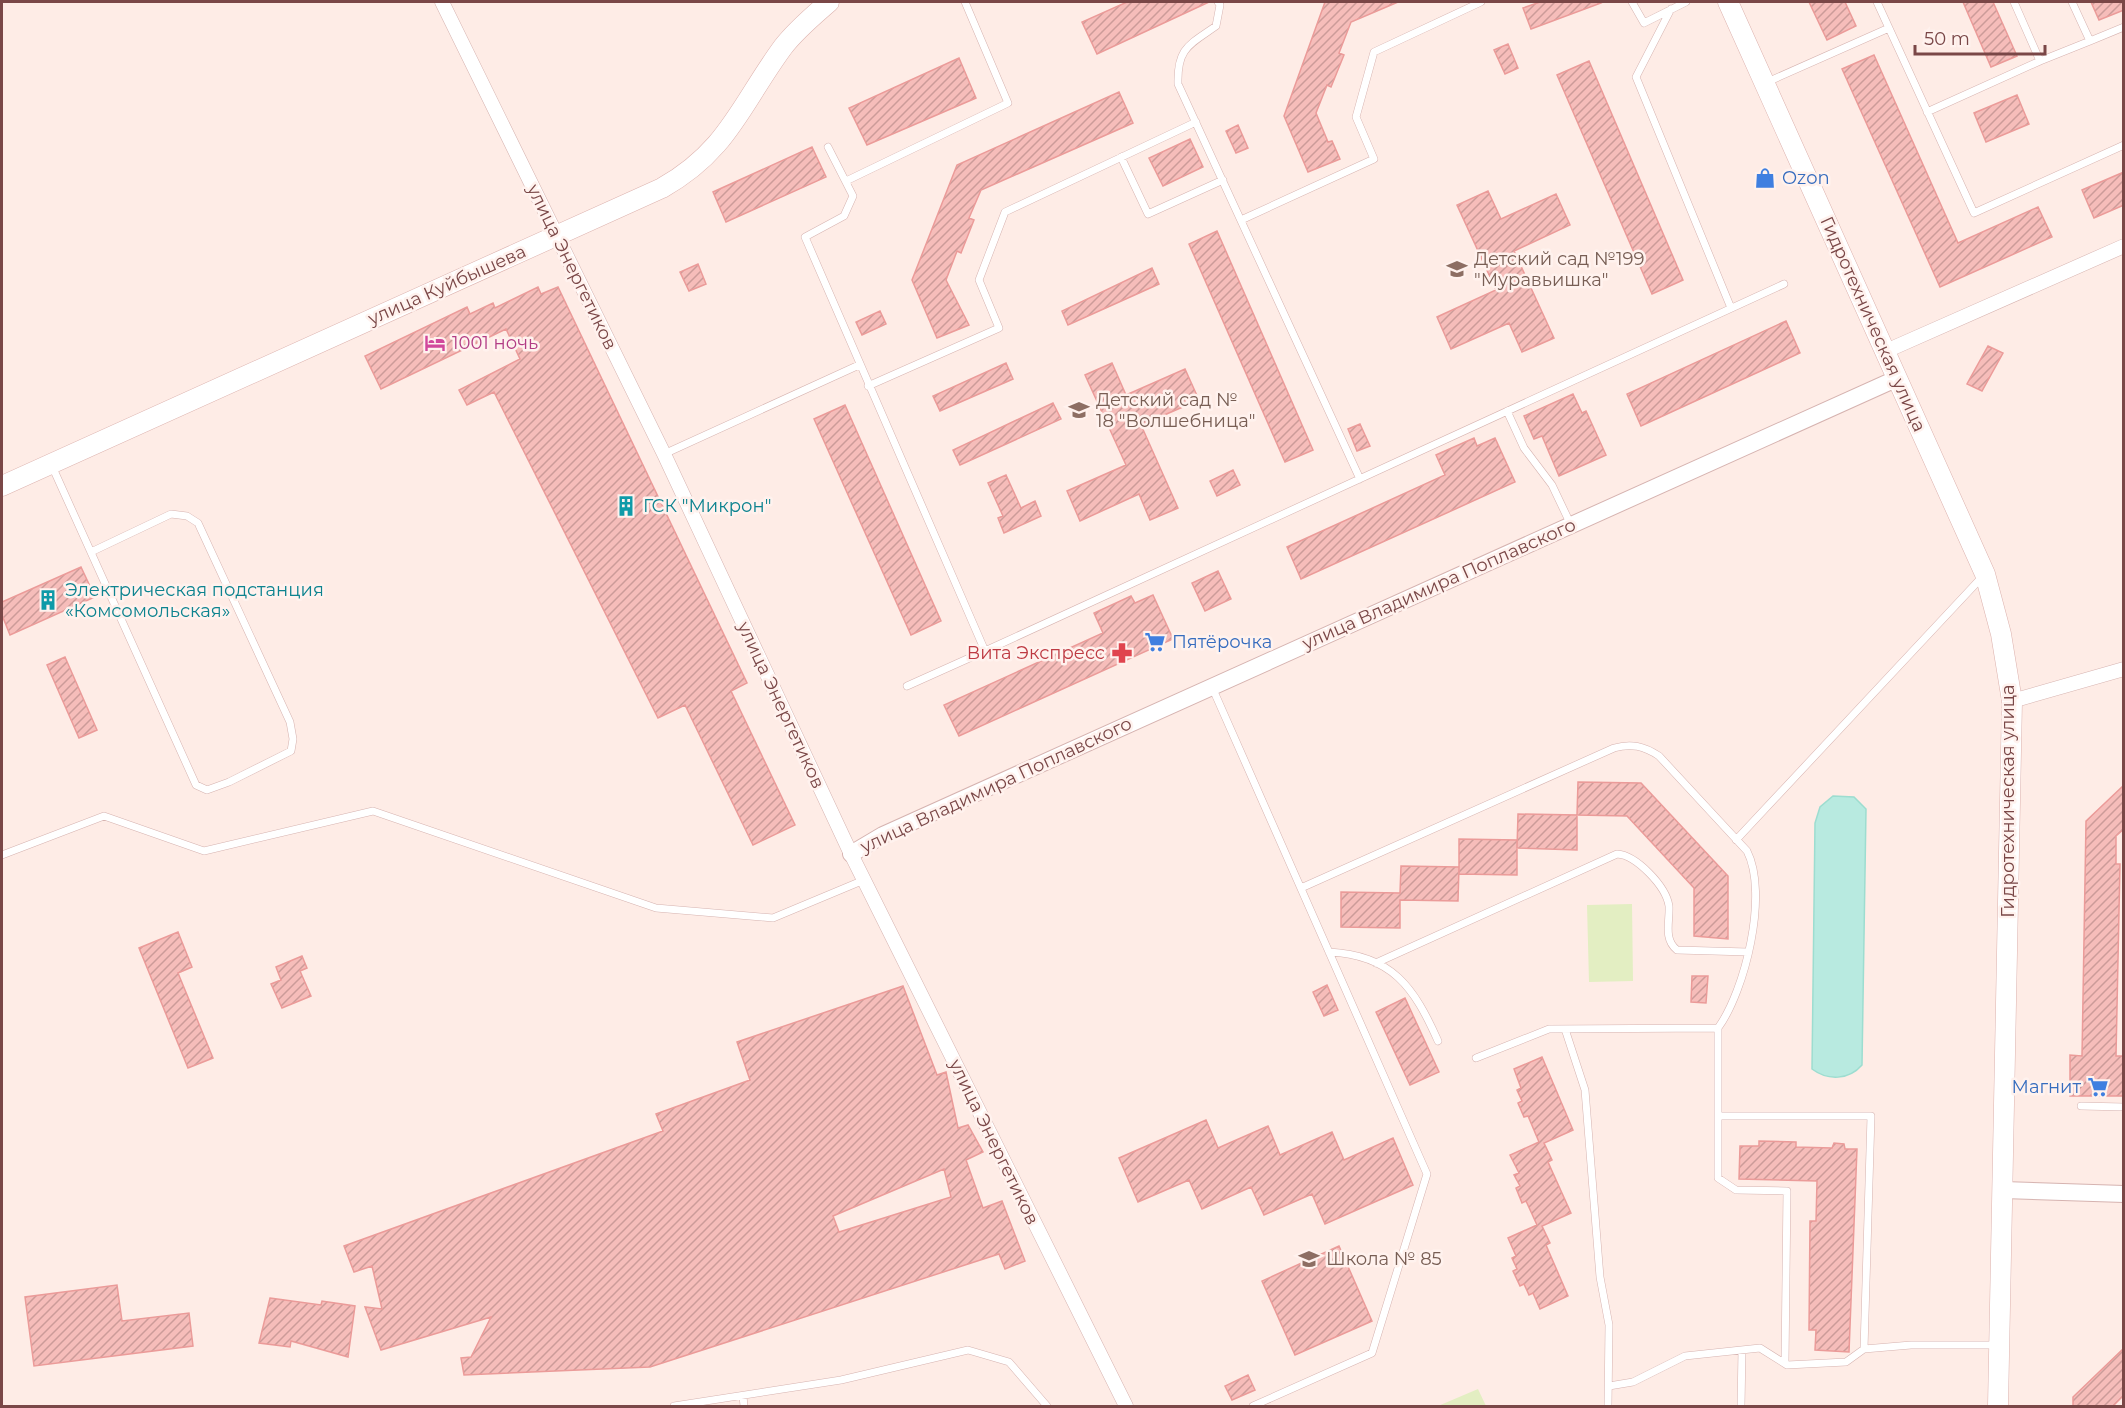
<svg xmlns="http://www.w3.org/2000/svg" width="2125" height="1408" viewBox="0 0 2125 1408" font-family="Montserrat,sans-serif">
<defs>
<pattern id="building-hatch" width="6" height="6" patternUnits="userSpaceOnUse" patternTransform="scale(1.5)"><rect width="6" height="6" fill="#f6bdba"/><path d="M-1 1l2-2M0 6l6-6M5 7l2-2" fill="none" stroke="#cc9b99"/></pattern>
</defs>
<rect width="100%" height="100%" fill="#feece6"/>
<path fill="#e3eec2" d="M1632,904L1633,981L1589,982L1587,905Z
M1478,1389L1486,1406H1438Z"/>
<path fill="#b8eae0" stroke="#9dddd0" stroke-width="1.5" d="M1833,796L1854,797L1866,809L1862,1065C1849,1080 1828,1081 1812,1069L1815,823L1820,807Z"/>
<path fill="url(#building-hatch)" stroke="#eb9b99" stroke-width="1.5" fill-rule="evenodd" d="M1127,2H1209L1097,54L1082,22Z
M1325,2H1398L1351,22L1339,53L1344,55L1331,87L1327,85L1316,113L1328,142L1332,141L1340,159L1308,172L1284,116Z
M1540,2H1600L1601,3L1531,29L1523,8Z
M1809,2H1845L1856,26L1827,40Z
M1963,2H1993L2017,56L1991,67Z
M2091,2H2124V10L2099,20Z
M1508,44L1518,68L1505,74L1494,50Z
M1874,55L1958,243L2038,207L2052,237L1940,287L1842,69Z
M959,58L976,98L867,145L849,108Z
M1589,61L1683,280L1652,294L1557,75Z
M1119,92L1133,123L981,190L969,218L974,220L961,253L957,251L946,280L969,325L937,338L912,280L957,165Z
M2017,95L2029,124L1986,142L1974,113Z
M1238,125L1248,148L1236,153L1226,131Z
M1190,139L1203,167L1163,186L1149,158Z
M812,147L826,177L726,222L713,192Z
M2124,172V205L2094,218L2082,190Z
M1488,191L1501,219L1556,194L1570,225L1514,251L1554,338L1522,352L1509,323L1451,349L1437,317L1496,290L1457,205Z
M1217,231L1313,450L1285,462L1189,244Z
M698,264L706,284L689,291L680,272Z
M1152,268L1159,284L1068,325L1062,311Z
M538,287L541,294L558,287L747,683L731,691L795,825L753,845L685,705L658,718L494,392L467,405L459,390L520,359L506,329L381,389L365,356L467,307L470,314L493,303L495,308Z
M880,311L886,324L862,335L856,322Z
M1786,321L1800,353L1641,426L1627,394Z
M1988,346L2003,353L1982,391L1967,384Z
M1006,363L1013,379L940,411L933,396Z
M1112,363L1126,395L1185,369L1199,400L1141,425L1178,508L1150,520L1139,494L1080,521L1067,491L1126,465L1085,375Z
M1573,394L1582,413L1586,411L1606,455L1559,476L1542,436L1534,439L1524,416Z
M1053,403L1061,419L960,465L953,450Z
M845,405L941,621L911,635L814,419Z
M1360,424L1370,446L1357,451L1348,429Z
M1474,438L1477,446L1495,438L1515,482L1301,579L1287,547L1445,475L1436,455Z
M1233,470L1240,485L1217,496L1210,481Z
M1006,475L1021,508L1035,501L1041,516L1004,533L998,518L1003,516L988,483Z
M81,567L95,597L10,635L2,615V602Z
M1218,571L1231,599L1205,611L1192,583Z
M1153,595L1173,639L959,736L944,705L1103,633L1094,613L1131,596L1135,603Z
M65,657L97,730L79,738L47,665Z
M1578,782L1641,783L1728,876V939L1694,936V888L1627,816L1577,815Z
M2124,785V829L2116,836V864H2120L2116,1056H2124V1096H2070V1055L2082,1056L2086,821Z
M1518,814L1577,815V850L1517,848Z
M1459,839L1517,840V875L1459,874Z
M1401,866L1459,867L1458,901L1400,900V928L1341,927V892L1400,893Z
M178,932L192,967L178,973L213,1058L188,1068L139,948Z
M302,956L307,968L300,971L311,996L282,1008L271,984L281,980L276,967Z
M1692,976H1708L1706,1003L1691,1002Z
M1327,985L1338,1010L1324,1016L1313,992Z
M903,986L937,1075L946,1072L958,1128L968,1125L983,1152L966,1160L983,1208L1002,1201L1025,1261L1005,1269L999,1254L650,1367L464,1375L461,1358L471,1357L491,1317L381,1350L365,1307L382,1309L372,1266L354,1272L344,1246L663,1131L656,1114L750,1080L737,1042ZM944,1169L951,1197L839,1232L833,1216Z
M1405,998L1439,1072L1410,1085L1376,1012Z
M1542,1057L1573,1130L1544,1143L1552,1160L1548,1162L1571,1213L1542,1226L1550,1243L1546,1245L1568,1296L1540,1309L1533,1293L1529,1295L1524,1284L1520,1286L1513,1271L1517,1269L1512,1258L1516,1256L1508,1238L1537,1225L1526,1201L1522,1203L1516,1188L1520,1186L1514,1175L1519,1173L1510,1155L1539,1142L1528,1116L1524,1117L1518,1103L1522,1101L1517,1090L1521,1088L1514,1069Z
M1206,1120L1218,1148L1268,1126L1280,1155L1332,1132L1344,1160L1393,1138L1413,1185L1325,1224L1312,1194L1264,1215L1251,1187L1202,1209L1189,1180L1138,1202L1119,1158Z
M1759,1141L1796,1142V1147L1832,1148L1834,1143L1844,1144L1845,1149H1857L1849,1352L1815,1350L1816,1330H1809L1810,1221H1816L1817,1181L1739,1179L1740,1146H1759Z
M1339,1246L1372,1321L1295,1355L1262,1281Z
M117,1285L122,1321L189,1313L193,1346L34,1366L25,1297Z
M270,1298L321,1305L322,1301L355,1306L348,1357L291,1341L290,1347L259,1343Z
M2124,1348V1395L2112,1407H2073V1397Z
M1248,1375L1255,1390L1232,1400L1225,1386Z"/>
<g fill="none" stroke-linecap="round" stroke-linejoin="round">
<g stroke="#d6b3b0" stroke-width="8">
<path id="service" d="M1218,2L1220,5L1216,26C1189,45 1177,48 1178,84L1360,479
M1632,2L1644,23L1686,2
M1877,2L1974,213L2124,145
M2014,2L2040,61L2090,41L2072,2
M1671,9L1636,77L1731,308
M2090,41L2124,27
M1765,83L1889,28
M1927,112L2040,61
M828,147L853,196L844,216L805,237L985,651L907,686
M1121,157L1148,214L1223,180
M846,181L1008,103L965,2
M1241,220L1374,159L1356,117L1374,52L1481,2
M868,386L999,328L979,280L1005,212L1196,122
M1507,411L1524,448L1552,485L1571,525
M664,454L859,365
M52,466L196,785L207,790L229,782L291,751L293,739L290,722L198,523L187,516L171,514L91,552
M985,651L1784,284
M1212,687L1427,1174L1372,1353L1253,1406
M1736,840L1983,576
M2,855L104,816L204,851L373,811L656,908L773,918L864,880
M1301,888L1614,748C1631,743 1644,746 1659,756L1747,851C1769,894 1745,991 1718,1028L1549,1029L1476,1058
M1329,952C1392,955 1414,987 1438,1041
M1376,963L1617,854C1636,855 1666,886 1669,906C1670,921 1663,939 1677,950L1748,952
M1718,1028V1178L1736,1190L1787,1191L1785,1363
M1565,1029L1585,1090L1600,1277L1609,1325L1608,1406
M2081,1106L2124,1107
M1719,1116H1871L1864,1349
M1609,1386L1633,1382L1685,1356L1760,1348L1787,1365L1846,1362L1864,1349L1911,1345H1997
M743,1396L744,1406
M674,1406L841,1380L968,1350L1009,1362L1047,1406
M1741,1406L1742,1350"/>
</g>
<g stroke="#d6b3b0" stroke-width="15">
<path id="minor" d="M442,2L664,454L851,854L1126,1406
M1886,351L2124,246
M2012,701L2124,669"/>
</g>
<g stroke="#d6b3b0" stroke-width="18">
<path id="tertiary" d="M851,854L883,835L1898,378
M2003,1190L2124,1194"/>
</g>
<g stroke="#dcb2ae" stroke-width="21">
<path id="secondary" d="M1728,2L1985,574L2001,634L2012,701L1998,1406
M2,486L662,188C728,151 741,104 783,47C796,30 813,16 829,2"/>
</g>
<use href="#service" stroke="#fff" stroke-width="7"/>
<use href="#minor" stroke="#fff" stroke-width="14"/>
<use href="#tertiary" stroke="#fff" stroke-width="16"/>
<use href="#secondary" stroke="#fff" stroke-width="20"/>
</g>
<defs>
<g id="shop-bare" transform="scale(1.62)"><path d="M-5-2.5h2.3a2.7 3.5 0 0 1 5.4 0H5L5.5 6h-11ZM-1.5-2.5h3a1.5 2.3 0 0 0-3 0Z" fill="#3f7fe0" stroke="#fff2ee" stroke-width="2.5" paint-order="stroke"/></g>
<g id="school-bare" transform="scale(1.62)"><path d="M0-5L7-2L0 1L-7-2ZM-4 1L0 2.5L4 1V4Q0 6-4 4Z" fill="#8d6e63" stroke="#fff2ee" stroke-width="2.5" paint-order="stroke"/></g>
<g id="hotel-bare" transform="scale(1.62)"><path d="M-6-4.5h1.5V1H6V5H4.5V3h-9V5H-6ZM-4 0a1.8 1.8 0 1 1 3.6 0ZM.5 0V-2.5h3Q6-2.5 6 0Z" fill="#d1479c" stroke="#fff2ee" stroke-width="2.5" paint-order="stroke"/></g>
<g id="building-bare" transform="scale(1.62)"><path d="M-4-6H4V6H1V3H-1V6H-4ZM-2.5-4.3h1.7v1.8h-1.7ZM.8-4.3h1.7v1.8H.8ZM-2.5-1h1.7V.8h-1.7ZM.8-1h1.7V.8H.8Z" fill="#0f9aa8" stroke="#fff2ee" stroke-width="2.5" paint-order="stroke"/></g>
<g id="supermarket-bare" transform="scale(1.62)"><path d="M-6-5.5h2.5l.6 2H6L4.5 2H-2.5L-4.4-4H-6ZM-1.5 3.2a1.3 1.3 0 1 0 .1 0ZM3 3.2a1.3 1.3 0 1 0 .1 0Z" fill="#3f7fe0" stroke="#fff2ee" stroke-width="2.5" paint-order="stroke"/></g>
<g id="pharmacy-bare" transform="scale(1.62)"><path d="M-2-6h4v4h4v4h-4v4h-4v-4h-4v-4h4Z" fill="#e0444e" stroke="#fff2ee" stroke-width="2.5" paint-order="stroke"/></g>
</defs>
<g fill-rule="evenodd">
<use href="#shop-bare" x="1765" y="178"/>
<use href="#school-bare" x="1457" y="269"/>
<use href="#hotel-bare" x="435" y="343"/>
<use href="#school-bare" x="1079" y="410"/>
<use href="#building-bare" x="626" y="506"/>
<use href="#building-bare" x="48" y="600"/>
<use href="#supermarket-bare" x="1155" y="642"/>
<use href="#pharmacy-bare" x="1122" y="653"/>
<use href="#supermarket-bare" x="2098" y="1087"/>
<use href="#school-bare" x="1309" y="1259"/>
</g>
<g text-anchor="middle" stroke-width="5" stroke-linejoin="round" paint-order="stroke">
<g font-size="18" fill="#366cbe" stroke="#fff2ee" text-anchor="start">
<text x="1782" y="184">Ozon</text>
<text x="1172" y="648">Пятёрочка</text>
<text x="2081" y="1093" text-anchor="end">Магнит</text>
</g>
<g font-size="18" fill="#785e54" stroke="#fff2ee" text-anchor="start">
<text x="1474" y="265">Детский сад №199<tspan x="1474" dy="21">"Муравьишка"</tspan></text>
<text x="1096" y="406">Детский сад №<tspan x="1096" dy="21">18 "Волшебница"</tspan></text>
<text x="1326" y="1265">Школа № 85</text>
</g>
<g font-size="18" fill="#7a4747" stroke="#fff2ee">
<text transform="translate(572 267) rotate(64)" y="6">улица Энергетиков</text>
<text transform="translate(447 285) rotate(-24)" y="6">улица Куйбышева</text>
<text transform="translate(1873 324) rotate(66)" y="6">Гидротехническая улица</text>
<text transform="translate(1439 584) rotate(-24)" y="6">улица Владимира Поплавского</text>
<text transform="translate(781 705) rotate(65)" y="6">улица Энергетиков</text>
<text transform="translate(996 785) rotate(-25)" y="6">улица Владимира Поплавского</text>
<text transform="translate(2008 801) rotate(-90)" y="6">Гидротехническая улица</text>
<text transform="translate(994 1142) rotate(64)" y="6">улица Энергетиков</text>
</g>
<g font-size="18" fill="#b23c85" stroke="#fff2ee" text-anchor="start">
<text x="452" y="349">1001 ночь</text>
</g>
<g font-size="18" fill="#0d838f" stroke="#fff2ee" text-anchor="start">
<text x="643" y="512">ГСК "Микрон"</text>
<text x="65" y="596">Электрическая подстанция<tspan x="65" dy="21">«Комсомольская»</tspan></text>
</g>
<g font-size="18" fill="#be3a42" stroke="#fff2ee" text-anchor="end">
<text x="1105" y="659">Вита Экспресс</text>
</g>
</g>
<rect width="2125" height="1408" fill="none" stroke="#7a4747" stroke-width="6"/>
<path d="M1915 45v9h130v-9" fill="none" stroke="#7a4747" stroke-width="3"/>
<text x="1924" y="45" font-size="18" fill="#7a4747" stroke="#fff2ee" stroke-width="4.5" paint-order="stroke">50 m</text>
</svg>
